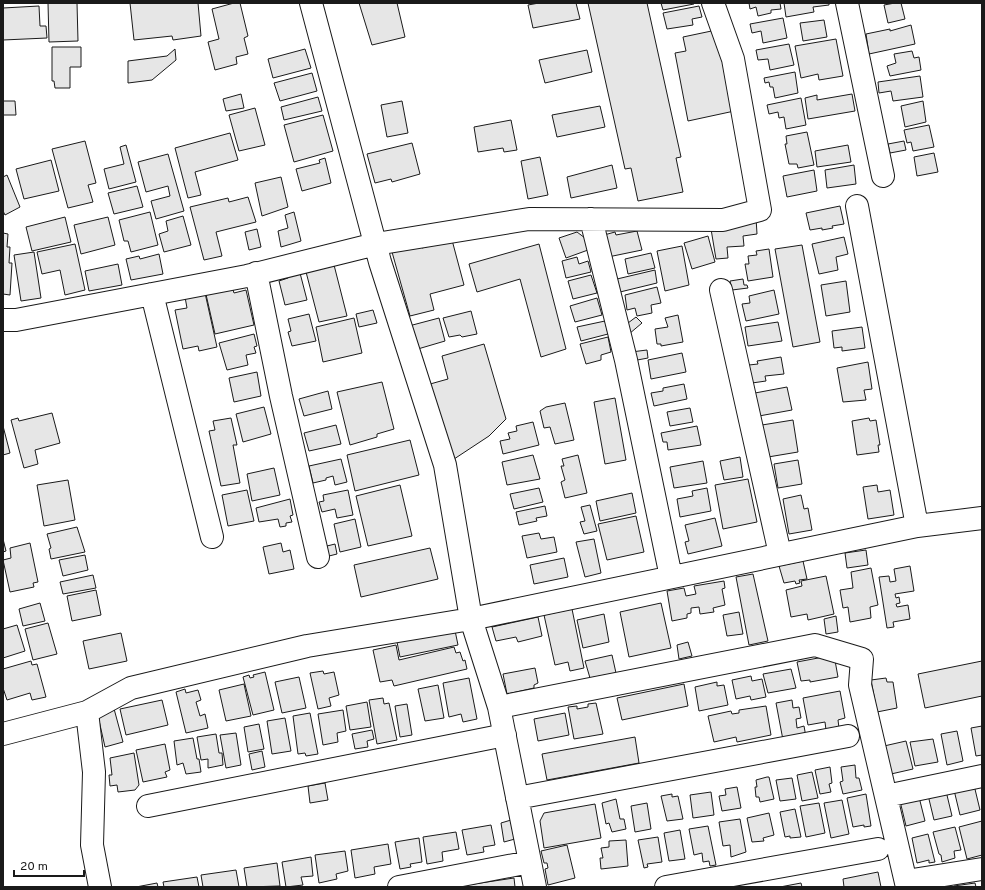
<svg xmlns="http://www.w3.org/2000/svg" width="985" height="890" viewBox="0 0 985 890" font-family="Overpass,sans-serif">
<rect width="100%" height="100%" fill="#fff"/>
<path fill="#e6e6e6" stroke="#1a1a1a" d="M48,3H77L78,41L49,42Z
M130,3H198L201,36L173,40L172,36L134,40Z
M234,3H240L248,36L244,38L248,54L236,57L237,64L215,70L208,42L219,39L212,9Z
M359,3H397L405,37L372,45Z
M539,3H576L580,19L533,28L528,5Z
M588,3H647L681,157L676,158L683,192L638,201L631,168L625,169Z
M661,3H694V4L663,10Z
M749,3H780L781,9L771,10V13L758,16L756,7L750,9Z
M784,3H829V5L813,7L814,12L786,17Z
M895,3H901L905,19L888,23L884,5Z
M39,6L40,26H46L47,38L3,40V8Z
M699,6L702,17L692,19L693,25L667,29L663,13Z
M783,18L787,38L763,43L761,31L752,33L750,24Z
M824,20L827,37L803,41L800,23Z
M911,25L915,44L869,54L866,34L890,29V31Z
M721,29L739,110L688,121L675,53L686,51L683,37Z
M836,39L843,76L819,80L818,74L801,78L795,46Z
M789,44L794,65L770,70L768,59L758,60L756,50Z
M52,47H81V67H70V88H55L54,81H52Z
M175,49L176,60L152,80L128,83V61L167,56Z
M305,49L311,68L273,78L268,59Z
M587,50L592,72L545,83L539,60Z
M912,51L914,58L919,57L921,70L890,76L887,66L896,63L894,54Z
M795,72L798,93L775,98L773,87H770L769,82L765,83L764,78Z
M312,73L317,91L280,101L274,83Z
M920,76L923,97L893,101L891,91L879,93L878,82Z
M241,94L244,108L226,111L223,99Z
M852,94L855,111L808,119L805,98L817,95V100Z
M318,97L322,111L284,120L281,107Z
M801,98L806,125L786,129L784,117L779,118L778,112L769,114L767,105Z
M3,101H15L16,115H3Z
M402,101L408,133L387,137L381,105Z
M923,101L926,122L905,127L901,106Z
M600,106L605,127L557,137L552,115Z
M255,108L265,145L239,151L229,115Z
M323,115L333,151L294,162L284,125Z
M511,120L517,150L504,152L503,148L478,152L474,127Z
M929,125L934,147L913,151L911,142L907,143L904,130Z
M807,132L814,165L798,168L797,164H789L785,144H787L786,136Z
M230,133L238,160L195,172L201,195L188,198L175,148Z
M85,141L96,183L88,185L93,202L68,208L52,149Z
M904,141L906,150L890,153L888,144Z
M412,143L420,174L392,182L391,179L375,183L367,154Z
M126,145L136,182L109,189L104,169L124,164L120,147Z
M848,145L851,162L817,167L815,151Z
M934,153L938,172L917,176L914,157Z
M168,154L184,211L156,219L151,201L170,196L168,186L146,192L138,162Z
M540,157L548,195L528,199L521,161Z
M325,158L331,183L302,191L296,169L320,163L319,160Z
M51,160L59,191L24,199L16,169Z
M612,165L617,188L571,198L567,177Z
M854,165L856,184L827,188L825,170Z
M814,170L817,191L787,197L783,176Z
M7,175L20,207L5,215L3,211V177Z
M281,177L288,207L262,216L255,183Z
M137,186L143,207L114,214L108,193Z
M248,197L256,222L216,232L222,256L204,260L190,207L228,198L229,202Z
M840,206L844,224L832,226L833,228L822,230V228L810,230L806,213Z
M150,212L158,245L131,252L128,241H124L119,220Z
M294,212L301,241L281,247L278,231L288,228L285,215Z
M183,216L191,245L164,252L159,234L168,231L166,221Z
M65,217L71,242L32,251L26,227Z
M108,217L115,245L81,254L74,225Z
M756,218L757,234L743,236L744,246L727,247L728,258L716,259L710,223Z
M257,229L261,247L249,250L245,232Z
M637,231L642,250L608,257L604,235L615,232L616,235Z
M577,232L585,238L588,250L566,258L559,238Z
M3,233L8,234L7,247H10L9,263H12L10,295L3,294Z
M708,236L715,262L692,269L684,243Z
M844,237L848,254L836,257L838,270L819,274L812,244Z
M452,240L464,285L430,294L434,310L410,316L392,252L421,244L422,248Z
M75,244L85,290L65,295L60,270L42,274L37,252Z
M539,244L566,349L541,357L520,279L477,292L469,264Z
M802,245L820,342L793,347L775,249Z
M682,246L689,285L665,291L657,251Z
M769,249L773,277L748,281L745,264H749L748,256L757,255L756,251Z
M34,252L41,298L21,301L14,255Z
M651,253L655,268L628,274L625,259Z
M159,254L163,274L131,280L126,259L139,256L140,259Z
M577,257L579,264L588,261L591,272L566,278L562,261Z
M333,261L347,316L319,322L305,268Z
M118,264L122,285L89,291L85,271Z
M655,270L657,283L620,292L617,279Z
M300,273L307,300L285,305L279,281L288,278V275Z
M591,275L597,293L573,299L568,281Z
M743,279L744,285H747L748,288L732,290L730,281Z
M846,281L850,312L826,316L821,285Z
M231,283L234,293L246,290L254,325L215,334L205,290Z
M657,287L661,303L651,305L652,313L637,316L635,308L627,310L625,295Z
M774,290L779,314L746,321L742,304L750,303L749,296Z
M205,293L217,347L199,351L198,346L183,349L175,310L187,308L185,297Z
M597,298L602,315L575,322L570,306Z
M373,310L377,323L359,327L356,314Z
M471,311L477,334L462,337L460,335L449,337L443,318Z
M309,314L316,341L292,346L288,332L291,331L288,319Z
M678,315L683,342L661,346V344H657L655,329L668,327L665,318Z
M636,317L642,323L629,334L624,326Z
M354,318L362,353L323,362L316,327Z
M439,318L445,341L411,351L405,327Z
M605,321L608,334L581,341L577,327Z
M778,322L782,341L748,346L745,327Z
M862,327L865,348L842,351V347L834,348L832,331Z
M254,334L257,346L254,347L256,353L246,355L248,365L227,370L219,343Z
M608,337L611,352L601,355V360L586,364L580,344Z
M484,344L506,419L489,436L445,465L423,386L448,379L442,356Z
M647,350L648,358L632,361L631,352Z
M682,353L686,372L651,379L648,360Z
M781,357L784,374L765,376L766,381L752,383L749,365L758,364L757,361Z
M868,362L872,389L864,390L866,400L843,402L837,368Z
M257,372L261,396L234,402L229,378Z
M382,382L394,429L377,434V437L350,445L337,392Z
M684,384L687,399L654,406L651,393L663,391V388Z
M787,387L792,410L759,416L755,393Z
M328,391L332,409L304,416L299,399Z
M615,398L626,460L605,464L594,402Z
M565,403L574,440L555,444L550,427L544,428L540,411L546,407Z
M264,407L271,434L243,442L236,414Z
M690,408L693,422L670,426L667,412Z
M52,413L60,443L35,450L38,464L24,468L11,420L18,418L19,421Z
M231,418L237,445H233L240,483L221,486L209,431L215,430L213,421Z
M869,418L870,421L876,420L880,445H878L879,452L857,455L852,421Z
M793,420L798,452L768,457L762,425Z
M533,422L539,445L503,454L500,441L510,439L508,433L517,431L516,426Z
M336,425L341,444L309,451L304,433Z
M3,426L10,453L3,455Z
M697,426L701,445L668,450L667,442H663L661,433Z
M410,440L419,475L355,491L347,455Z
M533,455L540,479L507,485L502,462Z
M578,455L587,493L565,498L561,482L565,480L561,466H564L562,459Z
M740,457L743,477L724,480L720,461Z
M341,459L347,482L335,485L333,476L326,478V480L313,483L309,466Z
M798,460L802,484L778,488L774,464Z
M703,461L707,483L674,488L670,467Z
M274,468L280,495L252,501L247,474Z
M748,479L757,522L723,529L715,485Z
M68,480L75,520L44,526L37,485Z
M400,485L412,536L368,546L356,496Z
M877,485L878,492L890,490L894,515L868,519L863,487Z
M539,488L543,502L514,509L510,494Z
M707,488L711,511L680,517L677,499L693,496L692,491Z
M247,490L254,521L228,526L222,495Z
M348,490L353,515L337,518L335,509L322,512L319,502L324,501L323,495Z
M632,493L636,513L600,521L596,501Z
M801,495L804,509L808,508L812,530L789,534L783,499Z
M290,499L293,515L290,516L292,522L286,523V526L280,527L278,519L259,522L256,508Z
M590,505L597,531L584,534L580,522L585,521L581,507Z
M545,506L547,516L536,518L537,521L519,525L516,512Z
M636,516L644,552L607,560L598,524Z
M715,518L722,546L688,554L685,542L689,541L685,525Z
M355,519L361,547L340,552L334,524Z
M77,527L85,552L51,559L49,549L51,548L47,534Z
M539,533L541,539L554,537L557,552L527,558L522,536Z
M3,539L6,551L3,552Z
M594,539L601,573L585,577L576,542Z
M30,543L38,582L33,583L34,587L10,592L3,560L11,558L10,548Z
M281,543L283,552L290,550L294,569L269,574L263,547Z
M335,544L337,554L325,557L323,547Z
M430,548L438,579L361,597L354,565Z
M866,550L868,565L847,568L845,553Z
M85,555L88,570L63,576L59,560Z
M564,558L568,577L534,584L530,565Z
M803,561L807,579L799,580L800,583L796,584L795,581L784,583L779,566Z
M910,566L914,591L895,594L896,598L899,597L900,603L896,604L897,607L908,605L910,619L893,622L894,627L887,628L879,577L889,576L890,582L896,581L894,569Z
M871,568L878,605L870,607L871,618L850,622L848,607L843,608L840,590L853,588L851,572Z
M753,574L768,641L749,645L736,577Z
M93,575L96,588L63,594L60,582Z
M826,576L834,614L808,620L807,614L791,617L786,590L802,586L801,581Z
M724,581L725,588L722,589L725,605L713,608L714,612L700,614L699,607L691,608V613L687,614V618L672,621L667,591L684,588L686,596L696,594L694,586Z
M96,590L101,615L72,621L67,596Z
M40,603L45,621L23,626L19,609Z
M661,603L671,648L629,657L620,612Z
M572,609L584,668L570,671L568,662L555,665L544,615Z
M739,612L743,634L727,636L723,615Z
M604,614L609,642L583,648L577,620Z
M452,616L458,645L400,657L396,637Z
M836,616L838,632L826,634L824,619Z
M538,617L542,636L518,642L516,637L496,641L492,627Z
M48,623L57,654L33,660L25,629Z
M17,625L25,651L3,658V629Z
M121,633L127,661L89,669L83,641Z
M688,642L692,656L679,659L677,645Z
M396,645L399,660L454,647L456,653L460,652L463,661L465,660L467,669L394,686L392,680L380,682L373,650Z
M612,655L616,673L590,678L585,661Z
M834,655L838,677L810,682V680L801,681L797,662Z
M31,661L32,665L37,664L46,697L32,700L30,693L7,700L3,688V669Z
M982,661V696L925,708L918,674Z
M535,668L538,683L534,685V688L507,694L503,674Z
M791,669L796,688L768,693L763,674Z
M323,671L324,674L334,672L339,695L329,698L331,706L318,709L310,673Z
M265,672L274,710L253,715L243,677L249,675L250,678L254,677L253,675Z
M751,676L752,681L762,679L766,697L751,700L750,696L736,699L732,680Z
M299,677L306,708L282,713L275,682Z
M469,678L477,719L463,722L461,714L449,717L443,683Z
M886,678L887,682H893L897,708L877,712L871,680Z
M717,682V686L724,685L728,705L699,711L695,687Z
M244,684L251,716L226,721L219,690Z
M684,684L688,706L622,720L617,698Z
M438,685L444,718L425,721L418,689Z
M185,689L186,693L198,690L201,700L196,702L200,716L205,714L208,728L186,733L176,692Z
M840,691L845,718L838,720L839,728L826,730L825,722L808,725L803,698Z
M383,698L384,704L389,703L397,740L377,744L369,700Z
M162,700L168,725L126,735L120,709Z
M792,700L793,708L799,707L801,718L796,719L797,728L804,726L806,737L783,740L776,703Z
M367,702L371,727L350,730L346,706Z
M596,703L603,734L574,739L568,707L577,706V709L588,707V704Z
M407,704L412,735L400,737L395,706Z
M113,705L123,742L105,747L98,716Z
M766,706L771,735L737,742L736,737L714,742L708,716L731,711L732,714L739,713V710Z
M343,710L346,731L337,733L338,742L323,745L318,714Z
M310,713L318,754L306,756L305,753L298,754L293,716Z
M565,713L569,735L538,741L534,719Z
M285,718L291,751L272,754L267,721Z
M259,724L264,749L248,752L244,727Z
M982,726V755L976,756L971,728Z
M372,730L374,739L367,741L368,747L355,749L352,734Z
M957,731L963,761L947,765L941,734Z
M236,733L241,765L226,768L220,735Z
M216,734L219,753H222L223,765L208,768V759L201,760L197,737Z
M635,737L639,763L547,780L542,754Z
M193,738L197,759H199L201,772L186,774L183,763L177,765L174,741Z
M933,739L938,762L915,766L910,742Z
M906,741L913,769L891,774L884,746Z
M165,744L170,770L165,772L167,777L143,782L136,750Z
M262,751L265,767L252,770L249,754Z
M134,753L139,785L135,790L118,792L117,785L110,786L109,775H112L110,758Z
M855,765L856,778H859L862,790L843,794L840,782L843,781L841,767Z
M830,767L832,783L829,784L831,792L820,794L815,770Z
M812,772L818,798L802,801L797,775Z
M767,777H769L774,799L760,802L759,797H756L755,787H757L756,780Z
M792,778L796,799L780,801L776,780Z
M325,783L328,800L310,803L308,786Z
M974,785L980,810L960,815L954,790Z
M737,787L741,808L722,811L719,796L726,795L725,789Z
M946,791L952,816L934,820L928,795Z
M711,792L714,815L693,818L690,795Z
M672,794V797L678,796L683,819L667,821L661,796Z
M866,794L871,826L864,827V825L853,827L847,798Z
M919,797L925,821L906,826L900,801Z
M616,799L620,819H624L626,829L612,832L609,823L606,824L602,803Z
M842,800L849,834L831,838L824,803Z
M647,803L651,829L635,832L631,806Z
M819,803L825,833L806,837L800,806Z
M595,804L601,838L544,848L540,821L544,813Z
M795,809L801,837L790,838V836L785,837L780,812Z
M769,813L774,835L763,838L764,841L752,842L747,818Z
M740,819L746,852L731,857L730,845L723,846L719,822Z
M511,820L515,839L504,842L501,823Z
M982,821V855L967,859L959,827Z
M491,825L495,845L483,847L484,852L467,855L462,830Z
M708,826L716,865L710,866L709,861L703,862L702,853L694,855L689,829Z
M955,827L961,850L954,851L955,858L942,862L941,855L939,854L933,832Z
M680,830L685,859L669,861L664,833Z
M456,832L459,849L442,852L443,861L427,864L423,837Z
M928,834L935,862L929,863V860L917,863L912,838Z
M658,837L662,862L647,864L648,867L644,868L638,840Z
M419,838L422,862L410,864L411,867L400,869L395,842Z
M626,840L628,866L601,869L600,858H603L601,848L609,847V841Z
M388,844L391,864L374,867L375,874L355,878L351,850Z
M567,845L575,878L548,885L545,869L548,868L547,863H544L541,851Z
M345,851L348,871L336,874L337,879L319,883L315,855Z
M311,857L313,876L301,877L303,885L286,887L282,862Z
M277,863L280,886L247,887L244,868Z
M236,870L239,887H203L201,875Z
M878,872L881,887H844L843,879Z
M197,877L199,887H164L163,882Z
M514,878L515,887H467V885Z
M157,883L158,887H136Z
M801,883L802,887H780Z
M975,883L976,887H954V886Z"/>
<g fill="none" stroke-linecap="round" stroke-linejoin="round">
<g stroke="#1a1a1a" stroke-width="24">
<path id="minor" d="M311,3L380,262L445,465L471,619L499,707L535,887
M847,3L883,176
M857,206L917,526
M591,219L626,360L671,577
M256,273L281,396L318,557
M721,290L780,554
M152,294L212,537
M3,320H16L247,276L376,244L529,219L723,220L760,210L733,59L713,3
M499,707L815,645L862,659L860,685L907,887
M87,712L94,772L92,845L100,887
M3,734L87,712L131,688L307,646L471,619L917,526L982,518
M886,796L982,776
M517,798L848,736
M148,806L505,735
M906,881L982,869
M399,887L530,862
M666,887L878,849"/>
</g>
<use href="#minor" stroke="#fff" stroke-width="22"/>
</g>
<rect width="985" height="890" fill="none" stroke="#1a1a1a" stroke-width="8"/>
<path d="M14 870v6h70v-6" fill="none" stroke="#1a1a1a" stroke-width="2"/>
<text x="20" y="870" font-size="12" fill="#1a1a1a" stroke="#ffffff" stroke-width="3" paint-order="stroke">20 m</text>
</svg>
